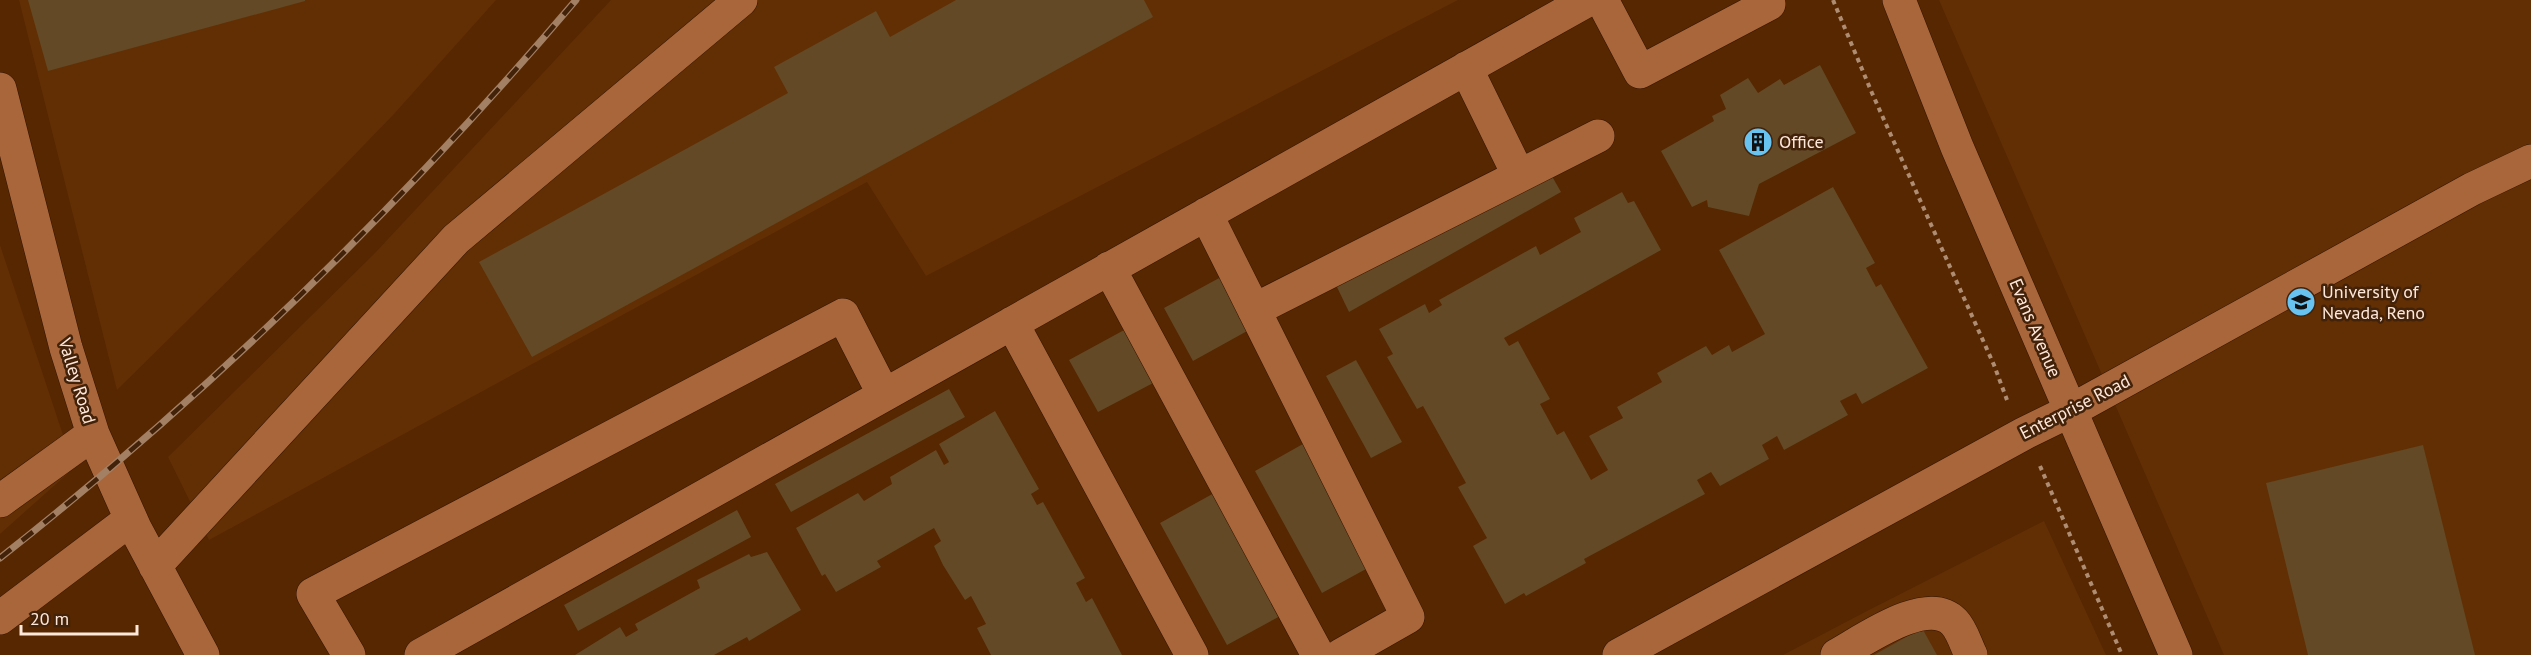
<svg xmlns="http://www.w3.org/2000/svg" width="2531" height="655" viewBox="0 0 2531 655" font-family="'PT Sans',sans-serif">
<rect width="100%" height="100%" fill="#562701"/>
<path fill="#622f04" d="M19,0H496L394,114L334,176L117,390Z
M611,0H1458L926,276L867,182L209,540L168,457L375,253Z
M1939,0H2531V655H2224Z
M0,245L74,468L0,534Z
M2044,521L2106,655H1783L1867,611Z"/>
<path fill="#634925" d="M28,0H305V1L48,71Z
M956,0H1144L1153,17L532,357L479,262L788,93L774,67L876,11L890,37Z
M1820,65L1856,133L1759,184L1749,216L1708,207L1707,200L1692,207L1661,151L1714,121L1712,116L1726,109L1720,95L1748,78L1758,93L1780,79L1784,85Z
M1545,164L1561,192L1349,312L1335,283Z
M1833,187L1875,263L1866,268L1876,287L1881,284L1928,368L1862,404L1856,393L1840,401L1848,415L1784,450L1777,436L1762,445L1769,459L1720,486L1711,472L1697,480L1705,494L1584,559L1586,563L1526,596L1524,593L1505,604L1473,546L1487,538L1458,487L1466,483L1423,406L1417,409L1387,357L1393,354L1379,329L1425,304L1429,313L1442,305L1439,300L1536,246L1540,255L1581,232L1574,218L1622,192L1628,203L1634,201L1661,250L1504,338L1509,346L1518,341L1550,399L1540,404L1557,435L1564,431L1591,480L1608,470L1589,436L1623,418L1617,407L1662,382L1657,373L1706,346L1712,355L1729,345L1732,352L1765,334L1719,250Z
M1221,277L1249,330L1193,361L1164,308Z
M1126,329L1155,382L1098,412L1069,360Z
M1356,360L1402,442L1371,458L1326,376Z
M949,389L965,417L791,512L775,484Z
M995,411L1039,489L1031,494L1037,505L1043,502L1085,578L1076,583L1086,602L1092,598L1122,655H991L977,628L986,624L971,596L965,600L943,565L934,546L941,541L934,528L877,561L881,567L836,592L825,574L822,576L796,528L858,493L864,501L892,484L890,477L936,450L944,465L949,462L939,444Z
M1310,440L1377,563L1322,593L1255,471Z
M2423,445L2475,655H2308L2266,483Z
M1216,492L1282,615L1227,645L1160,523Z
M737,510L751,537L578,631L564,605Z
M767,552L801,610L749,641L747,637L714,655H575L620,627L626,637L638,630L635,624L700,588L697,580L749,554L751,557Z
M1922,628L1937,655H1874Z"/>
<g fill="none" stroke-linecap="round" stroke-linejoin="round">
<g stroke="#331300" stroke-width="34">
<path id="minor" d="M1602,0L1640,72L1769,4
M1899,0L1957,147L2176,655
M1466,68L1519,176
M0,89L66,348L93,434L135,528L203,655
M1206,214L1408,617L1341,655
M1109,268L1318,655
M1254,310L1598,136
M1012,323L1192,655
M0,501L93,434
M155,566L456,239L741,0
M0,618L131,519
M349,655L313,594L843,315L884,395
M421,655L1588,0
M1619,655L2025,433L2070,411L2472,189L2531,161
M1837,655C1863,641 1927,594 1954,622C1962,630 1966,645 1971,655"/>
</g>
<path stroke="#af8d73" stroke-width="4" stroke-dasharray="4.5 4.5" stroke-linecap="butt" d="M1833,0L1872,93L1994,365L2007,400
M2040,466L2122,655"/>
<use href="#minor" stroke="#a9663a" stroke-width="33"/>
<g stroke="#a37f64" stroke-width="7">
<path id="rail" d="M0,558C210,393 403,204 576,0"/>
</g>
<use href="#rail" stroke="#43220a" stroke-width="4.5" stroke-dasharray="14" stroke-linecap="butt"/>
</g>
<defs>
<g id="building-disc" transform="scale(1.5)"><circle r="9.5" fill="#69c3f1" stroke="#43220a"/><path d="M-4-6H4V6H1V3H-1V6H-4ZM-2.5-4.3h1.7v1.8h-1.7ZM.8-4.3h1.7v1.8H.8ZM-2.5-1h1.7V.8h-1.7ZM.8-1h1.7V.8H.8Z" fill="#111"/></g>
<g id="university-disc" transform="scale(1.5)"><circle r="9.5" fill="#69c3f1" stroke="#43220a"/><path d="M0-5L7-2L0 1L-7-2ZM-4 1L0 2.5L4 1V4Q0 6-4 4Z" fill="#111"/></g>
</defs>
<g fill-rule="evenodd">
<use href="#building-disc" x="1758" y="142"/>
<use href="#university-disc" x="2301" y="302"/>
</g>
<g text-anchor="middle" stroke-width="5" stroke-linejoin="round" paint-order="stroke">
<g font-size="18" fill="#ffe8da" stroke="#43220a" text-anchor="start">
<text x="1779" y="148">Office</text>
<text x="2322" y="298">University of<tspan x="2322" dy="21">Nevada, Reno</tspan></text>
</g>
<g font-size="18" fill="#ffe8da" stroke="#43220a">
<text transform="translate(2035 328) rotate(67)" y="6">Evans Avenue</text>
<text transform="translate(77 381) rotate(73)" y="6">Valley Road</text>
<text transform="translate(2075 407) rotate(-27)" y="6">Enterprise Road</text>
</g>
</g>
<path d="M21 625v9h116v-9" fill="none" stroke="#ffe8da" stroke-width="3"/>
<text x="30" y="625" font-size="18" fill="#ffe8da" stroke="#43220a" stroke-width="4.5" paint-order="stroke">20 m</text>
</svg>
